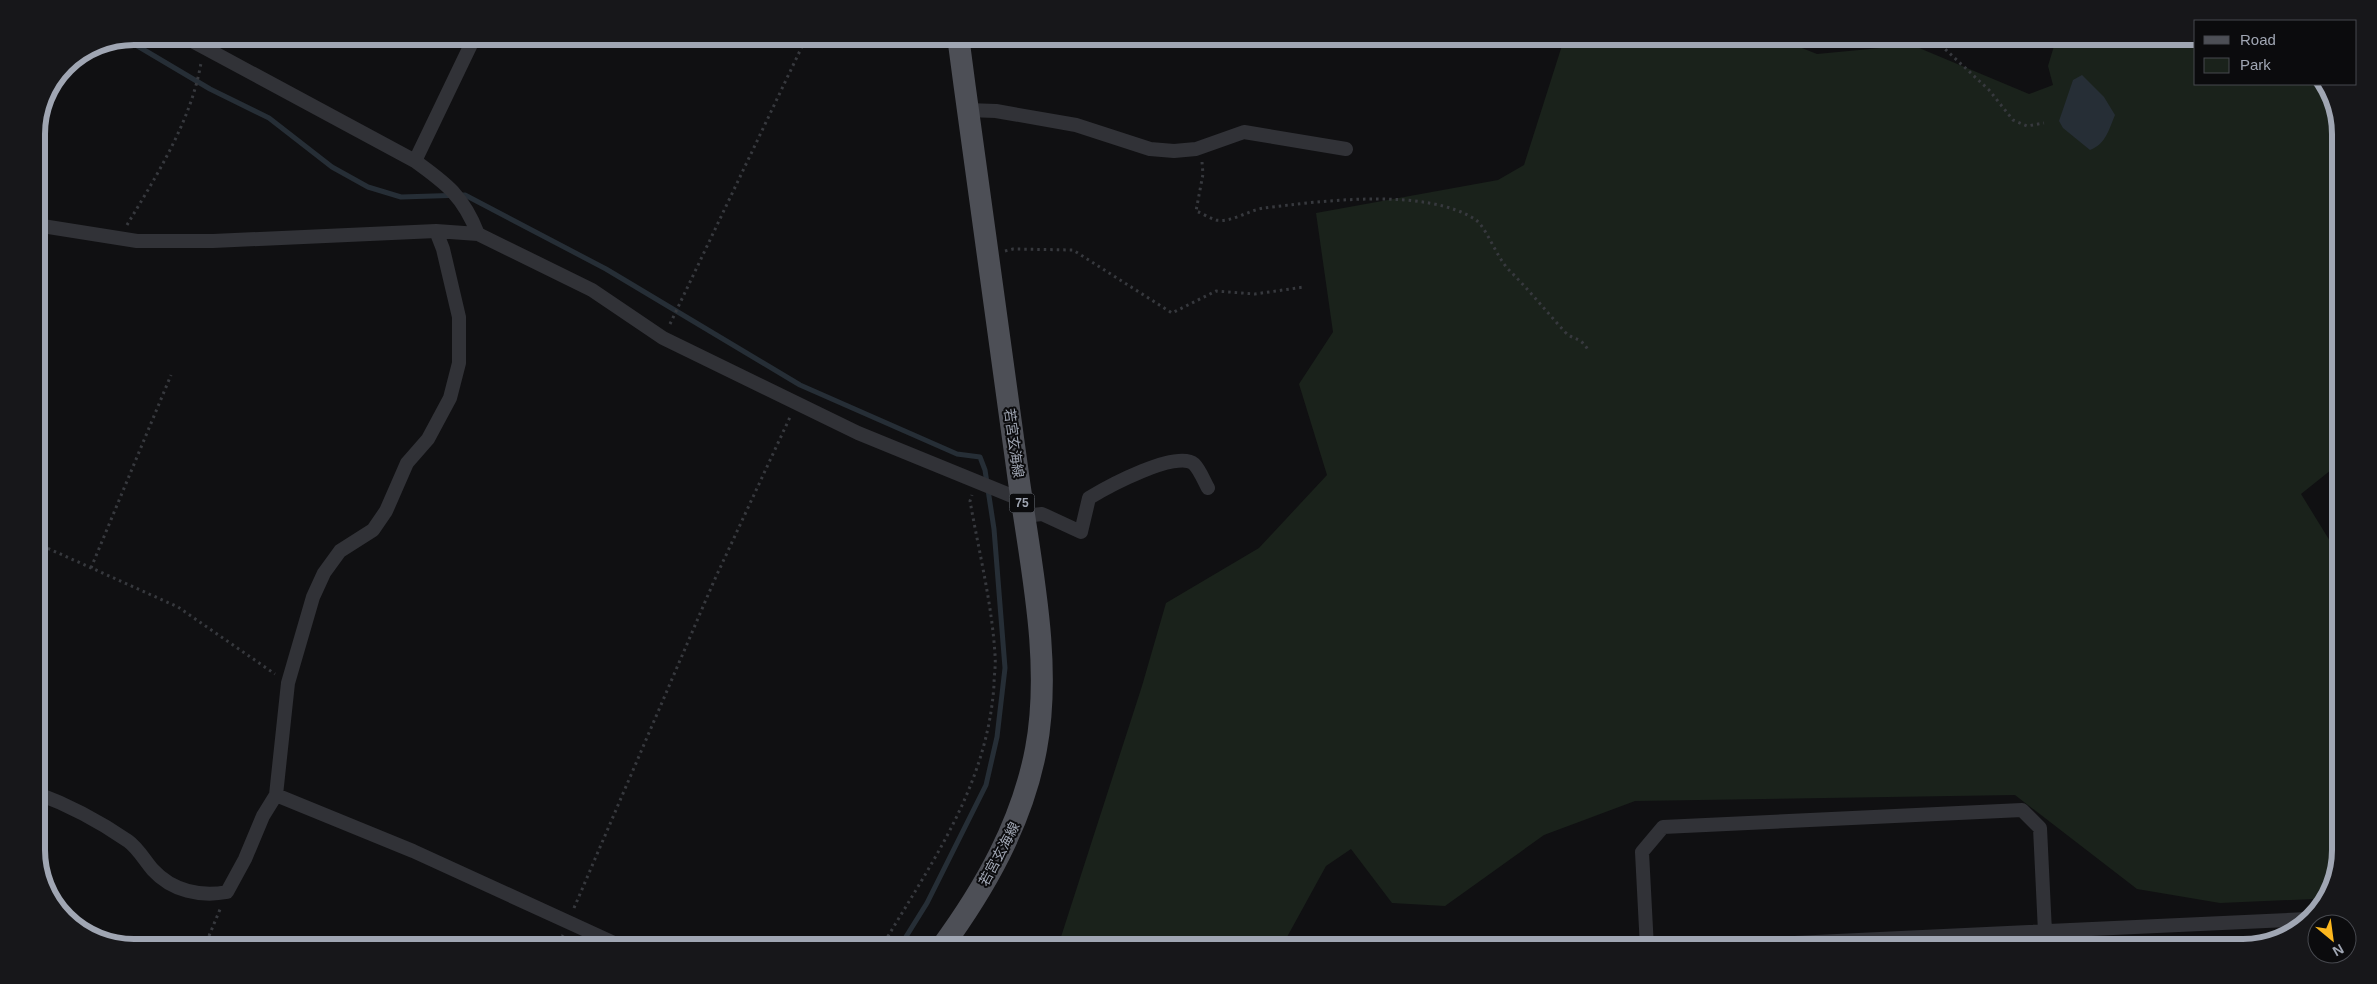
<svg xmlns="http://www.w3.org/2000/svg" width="2377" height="984" viewBox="0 0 2377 984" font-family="Arial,'Noto Sans JP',sans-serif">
<rect width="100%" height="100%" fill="#101012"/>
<path fill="#1a221b" d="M1565,36H1772L1817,54L1912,45L2029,94L2053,85L2048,66L2057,36H2196V84H2324L2341,128V462L2301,494L2341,559V850L2334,885L2314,899L2220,903L2137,889L2015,795L1635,801L1544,835L1445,906L1392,903L1351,849L1326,866L1281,948H1062L1060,940L1142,686L1166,603L1259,548L1327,475L1299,384L1333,332L1316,213L1498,180L1524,165Z"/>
<path fill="#262e36" d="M2082,75L2104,97L2115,115C2109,129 2106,144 2090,150L2063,128L2059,121L2073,80Z"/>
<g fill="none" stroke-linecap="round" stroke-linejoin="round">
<path stroke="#262e36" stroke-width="5" d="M124,38L210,89L269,118L332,167L368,187L401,197L465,195L606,269L800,385L957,454L980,457L985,470L994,529L1005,668L997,737L986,785L927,903L899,948"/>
<path stroke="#37393e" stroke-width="3" stroke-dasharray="2.5 4" stroke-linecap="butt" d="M1804,36H1825
M1931,36L1989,90L2013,120L2027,126L2044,123
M1202,162L1203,174L1196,211C1202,213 1209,218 1216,220C1231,223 1249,210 1264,208C1321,201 1427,187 1476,220C1486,227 1497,258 1509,270C1529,290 1546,311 1565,332C1574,341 1580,336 1588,350
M127,225C157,175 191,121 201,63
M1005,251L1013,249L1073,250L1172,313L1216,291L1255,294L1304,287
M670,324L807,36
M36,543L178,607L275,674
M91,568L171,375
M574,908L714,581L791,415
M204,948L221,907
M557,948L563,935
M881,948C931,863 987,787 994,685C994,675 996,665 995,655C992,604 979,552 970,501L972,495"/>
<path stroke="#313237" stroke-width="14" d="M183,36L415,161C447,184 463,196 478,234
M917,36L921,38H958
M967,110L996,111L1076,125L1150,149L1174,151L1196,149L1244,132L1346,149
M415,161L475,36
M36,225L137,241H213L436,231L478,234L592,290L663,338L858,433L1022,500
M1024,516L1042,514L1081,532L1089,498C1107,487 1177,449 1194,464C1200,470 1204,481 1208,488
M2341,530L2338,532L2341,536
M36,793C69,805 99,821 128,841C138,848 145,861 153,870C172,891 201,897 227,892L245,859L263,816L276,795L288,683L313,597L324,573L340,551L373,530L386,511L407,463L428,439L450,398L459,363V317L443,249L436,231
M276,795L413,851L625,948
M1647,948L1642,852L1663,827L2022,810L2040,828L2045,932
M1687,948L2307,919"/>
<path stroke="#4d4f56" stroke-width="22" d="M941,948C985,888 1022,823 1036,749C1053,659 1029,558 1017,467C997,324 977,180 958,36"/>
</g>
<g text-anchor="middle" stroke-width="4" stroke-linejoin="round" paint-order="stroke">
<rect fill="#0b0b0d" stroke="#737881" stroke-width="1" x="1009.5" y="493.5" width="25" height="19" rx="4"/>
<g font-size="12" font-weight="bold" fill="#a0a6b3">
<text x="1022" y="507">75</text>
</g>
<g font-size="14" fill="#a0a6b3" stroke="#0b0b0d">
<text transform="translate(1014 443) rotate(82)" y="5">若宮玄海線</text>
<text transform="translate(999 854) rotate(-62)" y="5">若宮玄海線</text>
</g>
</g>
<path d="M0 0H2377V984H0ZM134 45H2243A89 89 0 0 1 2332 134V850A89 89 0 0 1 2243 939H134A89 89 0 0 1 45 850V134A89 89 0 0 1 134 45Z" fill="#17171a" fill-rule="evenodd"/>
<path fill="none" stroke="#a0a6b3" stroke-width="6" d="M134 45H2243A89 89 0 0 1 2332 134V850A89 89 0 0 1 2243 939H134A89 89 0 0 1 45 850V134A89 89 0 0 1 134 45Z"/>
<rect x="2194" y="20" width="162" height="65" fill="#0b0b0d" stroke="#47494f"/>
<rect x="2204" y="36" width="25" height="8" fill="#4d4f56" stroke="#47494f"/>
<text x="2240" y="45" font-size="15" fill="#a0a6b3">Road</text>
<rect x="2204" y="58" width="25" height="15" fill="#1a221b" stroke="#47494f"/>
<text x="2240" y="70" font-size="15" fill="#a0a6b3">Park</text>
<g transform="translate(2332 939) rotate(151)"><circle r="24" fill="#0b0b0d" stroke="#47494f"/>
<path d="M0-4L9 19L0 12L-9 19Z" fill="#fcb71e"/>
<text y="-8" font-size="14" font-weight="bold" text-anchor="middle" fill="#a0a6b3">N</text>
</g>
</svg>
